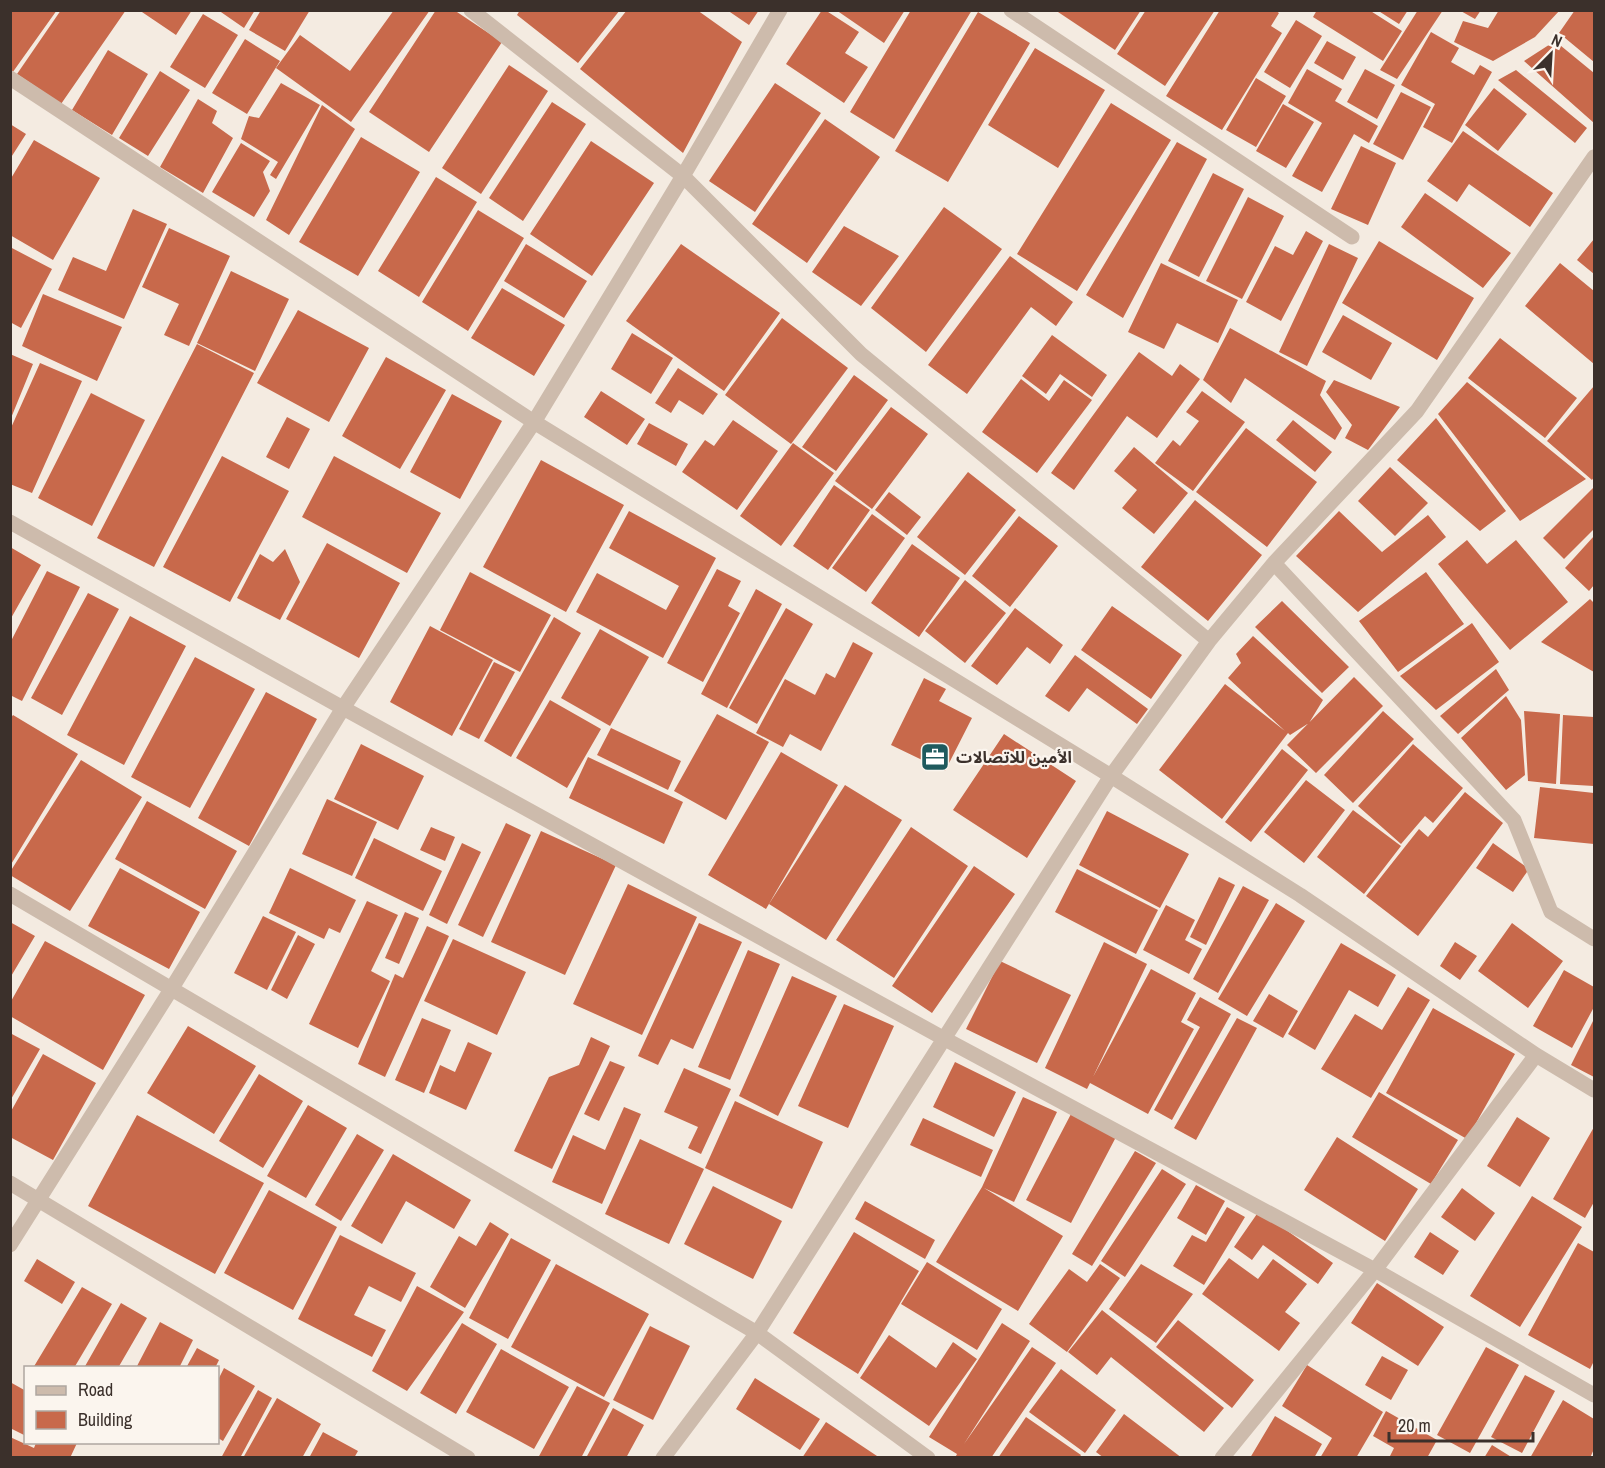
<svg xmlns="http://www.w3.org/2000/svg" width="1605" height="1468" viewBox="0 0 1605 1468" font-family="'Archivo Narrow','Noto Sans Arabic',sans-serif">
<rect width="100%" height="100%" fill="#f4ebe1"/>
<path fill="#c8694b" d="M10,10H57L10,76Z
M61,10H126L61,104L17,74Z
M139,10H192L176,35Z
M218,10H255L244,28Z
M261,10H310L285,51L249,30Z
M394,10H430L351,122L276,68L300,35L350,71Z
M436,10H454L502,42L429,152L369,112Z
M520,10H620L578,63L517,15Z
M627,10H697L742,42L683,153L580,69Z
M727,10H759L749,25Z
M822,10H825L859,32L845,53L868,67L844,103L786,64Z
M836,10H905L884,43Z
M911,10H972L894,139L850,112Z
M1055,10H1141L1115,50Z
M1146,10H1215L1165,86L1117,54Z
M1220,10H1275L1279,13L1271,26L1282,33L1222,130L1166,96Z
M1317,10H1369L1402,31L1383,61L1313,17Z
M1377,10H1408L1399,24Z
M1418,10H1443L1397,79L1380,70Z
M1459,10H1481L1475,19Z
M1499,10H1560L1535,37L1493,61L1454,42L1463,21L1488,28Z
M1575,10H1594V62L1559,33Z
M978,12L1030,43L948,182L895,151Z
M203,14L238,35L205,88L170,67Z
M1296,20L1322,36L1290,88L1264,72Z
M1431,32L1459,48L1451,62L1474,75L1480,65L1492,72L1452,143L1423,127L1435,104L1401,85Z
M245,39L280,61L247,114L212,93Z
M1327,41L1356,57L1343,80L1314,63Z
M1555,41L1594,73V123L1524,61Z
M1035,48L1105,90L1058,168L988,125Z
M108,50L148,74L112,135L72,110Z
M509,65L548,91L481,194L442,168Z
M1307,69L1342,89L1335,101L1378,126L1369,143L1354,134L1322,192L1292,176L1322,123L1288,103Z
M1365,69L1395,85L1377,119L1347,102Z
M1516,70L1587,128L1575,143L1498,80Z
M160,71L190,90L148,156L119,138Z
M1256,78L1286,96L1256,147L1226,130Z
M281,83L320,105L276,179L270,175L278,162L241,139L249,116L259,118Z
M775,83L821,113L755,212L709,181Z
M1494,88L1527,114L1498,151L1465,125Z
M1401,92L1431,107L1403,160L1373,144Z
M198,99L217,111L212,123L233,138L203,193L160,167Z
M552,102L586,124L523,221L489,198Z
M1111,103L1171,140L1077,291L1017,254Z
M1283,104L1314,122L1286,168L1256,151Z
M322,105L355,129L289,235L266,220Z
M825,119L880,157L807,263L752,224Z
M10,124L26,134L10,159Z
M1463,131L1553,193L1530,227L1469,184L1457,202L1427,181Z
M361,137L420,172L358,276L299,242Z
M34,140L100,178L53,260L10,235V180Z
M591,141L654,183L592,276L530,234Z
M1177,142L1207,159L1123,318L1086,295Z
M241,143L270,161L263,172L270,191L254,217L212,192Z
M1361,146L1396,163L1368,225L1331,209Z
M1213,173L1244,189L1199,277L1168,261Z
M436,177L477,202L419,297L378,271Z
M1425,193L1511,253L1483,288L1401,227Z
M1248,197L1284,216L1242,299L1206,281Z
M944,207L1002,249L926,352L871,308Z
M133,209L167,224L124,319L58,290L73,257L106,271Z
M478,210L524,238L468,331L422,302Z
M844,226L899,256L861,306L812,272Z
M169,228L230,256L189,346L164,335L179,304L142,287Z
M1306,231L1323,241L1281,321L1246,302L1275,246L1293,255Z
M1594,239V274L1577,260Z
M1379,241L1474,298L1437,360L1342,303Z
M526,244L587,281L564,318L504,281Z
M681,244L780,313L724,391L626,321Z
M1329,244L1358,258L1307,366L1279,352Z
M10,247L52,269L21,328L10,322Z
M1010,256L1073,302L1056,326L1031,307L967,394L928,365Z
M1161,263L1238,300L1218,343L1177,323L1164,349L1128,332Z
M1560,263L1594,291V364L1525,306Z
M231,271L289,299L255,371L197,343Z
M502,288L565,325L534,376L471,338Z
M43,294L122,327L97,381L22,346Z
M298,310L369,348L329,422L257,383Z
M1343,315L1392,343L1371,380L1322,352Z
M782,318L848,368L791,444L725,395Z
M1230,328L1326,381L1320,395L1342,428L1335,440L1245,378L1231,403L1203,380Z
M632,333L673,358L651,394L611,369Z
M1052,335L1107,375L1092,397L1060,374L1046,394L1022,376Z
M1500,338L1577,398L1545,438L1468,378Z
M197,344L254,373L154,567L97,538Z
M1139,352L1172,376L1180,364L1200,379L1157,438L1127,416L1074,490L1051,473Z
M10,354L33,364L11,418H10Z
M386,357L446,390L400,469L342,436Z
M40,363L82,381L32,493L10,484V430Z
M678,368L718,394L703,415L679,400L671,413L655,403Z
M854,375L888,400L836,471L802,447Z
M1021,379L1049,401L1064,380L1092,400L1037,473L982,432Z
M1334,380L1400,407L1368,450L1345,438L1352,425L1326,392Z
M1467,382L1586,479L1520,521L1438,414Z
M1594,386V477L1592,480L1547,441Z
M601,391L645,419L627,445L584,417Z
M1202,391L1245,422L1193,491L1155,463L1173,440L1180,446L1199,421L1186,412Z
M91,393L145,420L92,526L38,498Z
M452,394L502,421L460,499L410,472Z
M891,407L928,434L872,509L835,481Z
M287,417L310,429L289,469L266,457Z
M1436,418L1506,511L1480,531L1397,460Z
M733,420L778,451L737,510L682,472L705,440L714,446Z
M1293,420L1332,452L1315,472L1276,440Z
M649,423L688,444L676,466L637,444Z
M1246,428L1317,482L1267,547L1196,492Z
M793,443L834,473L781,546L740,516Z
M1134,447L1188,493L1154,534L1122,508L1137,490L1114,471Z
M222,456L289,491L230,602L163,567Z
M334,456L441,513L407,573L302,517Z
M541,460L624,505L566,612L483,567Z
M1390,467L1428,503L1395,536L1358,501Z
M968,472L1016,510L965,575L917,537Z
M834,485L870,510L828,570L793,546Z
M1594,487V529L1564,559L1543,538Z
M889,492L921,517L907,535L875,510Z
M1195,500L1262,555L1208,621L1141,567Z
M629,511L716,558L663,658L576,612L597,573L666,610L679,586L609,548Z
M1339,511L1382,552L1428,515L1446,537L1358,612L1296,556Z
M872,514L905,538L866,592L832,568Z
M1019,516L1058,546L1010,607L972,576Z
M1594,536V585L1589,591L1565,568Z
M1467,540L1487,564L1516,540L1568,602L1510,650L1438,564Z
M327,543L400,583L359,658L286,619Z
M912,544L960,578L919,637L871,603Z
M10,547L41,565L10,620Z
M285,549L300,582L280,620L237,598L260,554L273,562Z
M717,569L741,581L728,606L740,613L703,682L667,663Z
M47,571L80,587L22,701L10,695V643Z
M470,572L551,615L520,672L440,630Z
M1426,572L1464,624L1398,672L1359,621Z
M965,580L1006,613L965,663L925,631Z
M756,589L782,604L727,708L701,694Z
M88,593L119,609L62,715L31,698Z
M1590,599L1594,603V672L1541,642Z
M1282,601L1349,667L1322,693L1255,627Z
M1112,606L1182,655L1151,699L1081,650Z
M786,608L813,624L757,724L729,708Z
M1015,608L1063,645L1050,664L1027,647L997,685L971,666Z
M130,616L186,646L124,765L67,735Z
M554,617L581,633L511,757L484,741Z
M1472,623L1499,662L1436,710L1400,676Z
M430,626L493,660L452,736L390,702Z
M600,629L649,657L610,726L561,698Z
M1253,636L1323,700L1309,723L1290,735L1288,733L1222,819L1159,770L1225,684L1285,731L1228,678L1241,663L1236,654Z
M853,642L873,653L821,751L790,734L783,747L756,733L785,679L815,695L826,673L835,678Z
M1075,655L1148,709L1137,724L1087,688L1069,712L1045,696Z
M195,657L255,689L190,808L131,777Z
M494,662L515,672L479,739L459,729Z
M1496,669L1509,690L1458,734L1440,716Z
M1354,677L1383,706L1316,773L1287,745Z
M924,678L946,689L939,701L972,718L945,771L891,745Z
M266,692L317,719L249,846L198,818Z
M1506,696L1521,720L1525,775L1506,790L1461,738Z
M550,700L601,729L567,788L516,758Z
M1383,711L1414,739L1353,803L1324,775Z
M1524,711L1560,714L1556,784L1528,781Z
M717,714L769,742L726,820L674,791Z
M13,715L78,754L10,866V719Z
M1563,715L1594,717V786L1560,784Z
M611,728L681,761L668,790L597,755Z
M1004,734L1076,781L1027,858L953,810Z
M361,744L424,776L398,830L334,799Z
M1413,744L1463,788L1433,823L1425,816L1401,844L1358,806Z
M1282,749L1308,770L1251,842L1225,822Z
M781,752L838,785L766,909L708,875Z
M588,757L683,802L664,844L569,798Z
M81,760L142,797L70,911L10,875V872Z
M1306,780L1345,810L1304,863L1264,832Z
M845,785L902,820L826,940L769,904Z
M1540,787L1594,793V844L1534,838Z
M1465,792L1503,823L1418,936L1366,896L1419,829L1428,837Z
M327,799L377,822L352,876L302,854Z
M147,801L237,851L205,909L115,859Z
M1353,810L1401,846L1364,894L1317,857Z
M1107,811L1189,854L1160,908L1079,865Z
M506,823L531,835L483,937L458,925Z
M431,827L455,837L445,861L420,850Z
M911,827L968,866L894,978L836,940Z
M541,831L616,865L565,975L491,942Z
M374,838L442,871L423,911L355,878Z
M462,843L481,852L447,924L429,915Z
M1493,843L1529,869L1513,892L1476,868Z
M974,866L1015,894L932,1013L892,986Z
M120,868L200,912L169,969L88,926Z
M290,868L356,900L340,933L329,928L324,939L269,913Z
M1077,869L1158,910L1136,954L1055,912Z
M1219,877L1235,885L1206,945L1190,937Z
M628,884L697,917L642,1035L573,1004Z
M1243,886L1269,900L1218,993L1193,979Z
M367,901L398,915L371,971L390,981L358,1048L309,1024Z
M1276,903L1305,921L1247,1016L1218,999Z
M1166,905L1195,920L1185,940L1202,949L1189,974L1143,950Z
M405,912L419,918L399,964L385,958Z
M263,916L296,932L267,990L234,973Z
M10,922L35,936L10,978Z
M699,923L742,942L693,1049L671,1039L658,1065L638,1056Z
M1512,923L1563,961L1528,1008L1478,971Z
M427,926L449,936L385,1077L358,1064L395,974L403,978Z
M298,935L315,944L287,999L271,990Z
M453,939L526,972L497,1035L424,1001Z
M45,941L145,995L103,1070L10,1016V1003Z
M1104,942L1147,964L1093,1077L1151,969L1196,993L1181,1022L1194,1029L1148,1114L1090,1083L1087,1089L1045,1068Z
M1455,942L1477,956L1460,980L1440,966Z
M1341,943L1396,975L1378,1007L1349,990L1315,1050L1288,1034Z
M748,950L780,964L730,1080L698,1067Z
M1000,961L1071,995L1037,1063L966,1029Z
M1564,970L1594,987V1007L1572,1048L1533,1026Z
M792,976L837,996L778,1116L739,1096Z
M1408,987L1430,1000L1371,1098L1321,1069L1355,1014L1382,1030Z
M1269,994L1298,1011L1283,1038L1253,1021Z
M1200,997L1231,1014L1172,1120L1154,1110L1200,1027L1187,1020Z
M844,1004L894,1026L848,1128L798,1106Z
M1433,1008L1515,1054L1467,1139L1386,1093Z
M422,1018L451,1030L424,1093L395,1080Z
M1237,1018L1257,1028L1196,1140L1174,1128Z
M1594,1019V1077L1571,1065Z
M188,1026L256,1066L214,1134L147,1093Z
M10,1033L40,1049L10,1101Z
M591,1037L610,1046L552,1169L514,1151L549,1077L579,1065Z
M468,1042L492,1053L466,1110L429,1093L440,1065L455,1072Z
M43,1054L96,1083L53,1160L10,1137V1113Z
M610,1061L625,1067L599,1121L584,1114Z
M955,1062L1016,1092L994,1137L933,1107Z
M684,1068L731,1089L701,1154L688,1148L698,1127L664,1112Z
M259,1074L303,1101L263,1168L219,1141Z
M1379,1092L1458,1140L1431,1184L1352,1137Z
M1023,1097L1057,1112L1014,1202L984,1188L1063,1236L1018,1311L936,1262L982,1187Z
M735,1101L823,1142L792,1209L705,1168Z
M308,1105L347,1128L306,1198L267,1176Z
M624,1107L641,1114L602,1204L552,1182L573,1135L605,1150Z
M1071,1114L1116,1137L1071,1223L1026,1200Z
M137,1115L264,1183L215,1274L88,1206Z
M1517,1117L1550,1138L1520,1187L1487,1166Z
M923,1118L993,1150L981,1177L910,1145Z
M1594,1127V1202L1585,1218L1553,1199Z
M357,1134L384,1150L341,1221L315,1205Z
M1337,1137L1418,1189L1385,1241L1304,1190Z
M640,1139L704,1169L669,1244L605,1214Z
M1135,1151L1156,1163L1092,1266L1072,1254Z
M393,1154L471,1200L454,1229L406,1201L382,1244L351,1226Z
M1162,1169L1186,1184L1125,1277L1101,1261Z
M1196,1185L1225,1201L1206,1235L1177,1218Z
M713,1186L782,1221L753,1279L684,1244Z
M1462,1188L1495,1213L1475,1241L1441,1217Z
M269,1190L337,1227L293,1310L224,1273Z
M1532,1196L1582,1227L1520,1327L1470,1296Z
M865,1201L935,1240L925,1259L855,1219Z
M1227,1207L1245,1217L1204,1285L1173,1266L1192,1235L1206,1242Z
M1259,1211L1333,1263L1318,1284L1263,1245L1252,1260L1234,1247Z
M490,1222L509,1234L465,1308L430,1287L459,1236L476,1246Z
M854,1232L919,1271L858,1374L793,1333Z
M1430,1232L1459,1251L1443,1275L1414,1257Z
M340,1235L416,1273L401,1302L369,1286L354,1315L386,1330L372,1357L298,1319Z
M511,1238L551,1260L508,1339L469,1318Z
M1578,1243L1594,1252V1361L1590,1369L1528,1335Z
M1229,1258L1258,1279L1273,1259L1307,1284L1285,1312L1300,1323L1279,1351L1202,1294Z
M37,1259L75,1282L62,1304L24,1281Z
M927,1262L1002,1309L977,1350L901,1304Z
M556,1264L649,1314L604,1397L511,1347Z
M1100,1264L1120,1278L1067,1352L1029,1324L1069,1269L1087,1282Z
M1141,1264L1193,1294L1156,1343L1109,1309Z
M1377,1283L1444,1327L1418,1366L1351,1323Z
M417,1286L464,1312L407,1391L372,1371Z
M82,1287L112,1304L74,1368H33Z
M121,1303L147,1318L118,1368H84Z
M1102,1310L1224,1408L1204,1432L1111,1357L1097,1375L1068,1352Z
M1178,1320L1254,1380L1232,1408L1156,1347Z
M160,1322L193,1340L179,1368H136Z
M462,1323L497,1344L456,1414L420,1393Z
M1002,1323L1030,1341L964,1444L1032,1347L1056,1363L991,1458H959L956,1456L957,1454L929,1437Z
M650,1326L690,1346L653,1420L613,1400Z
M889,1335L936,1368L953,1342L977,1359L929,1426L860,1378Z
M1486,1347L1519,1365L1470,1453L1437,1435Z
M197,1348L219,1360L215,1368H186Z
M501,1349L569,1387L534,1449L466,1412Z
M1382,1356L1408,1370L1391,1400L1365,1385Z
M1307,1365L1383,1412L1356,1458H1320L1332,1438L1282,1406Z
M224,1368L255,1386L223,1441L218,1438V1380Z
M1061,1369L1116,1410L1085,1453L1029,1412Z
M1525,1375L1555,1391L1522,1453L1491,1437Z
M755,1378L820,1419L800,1450L736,1409Z
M10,1382L26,1391V1436L10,1428Z
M577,1386L610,1403L581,1458H538Z
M258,1390L272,1398L240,1458H221Z
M277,1398L321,1424L302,1458H243Z
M1563,1400L1594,1419V1449L1590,1458H1530Z
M613,1408L644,1425L626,1458H586Z
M1386,1411L1437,1440L1427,1458H1389L1394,1448L1373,1436Z
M1124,1414L1182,1458H1104L1096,1452Z
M1275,1416L1322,1444L1314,1458H1250Z
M1026,1417L1081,1455L1079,1458H998Z
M826,1422L880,1458H802Z
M323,1432L358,1451L354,1458H309Z
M10,1437L34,1448L36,1443H77L70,1458H10Z
M1492,1445L1513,1458H1484Z"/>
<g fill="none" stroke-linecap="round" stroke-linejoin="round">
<path stroke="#cdbbac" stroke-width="15" d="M471,10L683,176L861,354L1209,641
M1011,10L1352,237
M10,78L534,422L1111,776L1300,895L1536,1055L1594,1090
M10,522L343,708L943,1038L1375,1270L1594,1395
M1274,563L1514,820L1551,912L1594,939
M10,894L757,1333L928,1458
M10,1183L468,1458
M10,1245L172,988L343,708L534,422L683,176L780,10
M663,1458L757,1333L1111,776L1209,641L1274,563L1417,411L1594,157
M1222,1458L1375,1270L1536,1055"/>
</g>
<defs>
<g id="office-square" transform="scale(1.5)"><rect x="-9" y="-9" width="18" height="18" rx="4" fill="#1f5a5e" stroke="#fbf5ee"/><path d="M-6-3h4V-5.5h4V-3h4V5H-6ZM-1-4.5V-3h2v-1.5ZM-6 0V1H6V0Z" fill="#fff"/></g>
</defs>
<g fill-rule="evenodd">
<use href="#office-square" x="935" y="757"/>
</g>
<g text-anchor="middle" stroke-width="4.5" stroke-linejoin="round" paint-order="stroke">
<g font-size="16" font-weight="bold" fill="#3b302b" stroke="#fbf5ee" text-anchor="start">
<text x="956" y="763">الأمين للاتصالات</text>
</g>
</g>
<rect width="1605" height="1468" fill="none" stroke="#3b302b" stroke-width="24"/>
<rect x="24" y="1366" width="195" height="78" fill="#fbf5ee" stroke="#aea6a0" stroke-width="1.5"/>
<rect x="36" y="1386" width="30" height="9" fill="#cdbbac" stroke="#aea6a0" stroke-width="1.5"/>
<text x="78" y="1396" font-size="18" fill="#3b302b">Road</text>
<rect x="36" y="1411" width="30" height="18" fill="#c8694b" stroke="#aea6a0" stroke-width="1.5"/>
<text x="78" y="1426" font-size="18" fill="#3b302b">Building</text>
<g transform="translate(1551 54) rotate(24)" stroke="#fbf5ee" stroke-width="4.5" paint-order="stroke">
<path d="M0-4.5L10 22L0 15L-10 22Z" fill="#3b302b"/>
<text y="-9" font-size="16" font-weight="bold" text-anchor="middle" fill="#3b302b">N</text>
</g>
<path d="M1389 1432v9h144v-9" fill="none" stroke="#3b302b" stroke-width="3"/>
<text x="1398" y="1432" font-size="18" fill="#3b302b" stroke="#fbf5ee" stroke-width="4.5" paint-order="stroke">20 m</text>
</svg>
